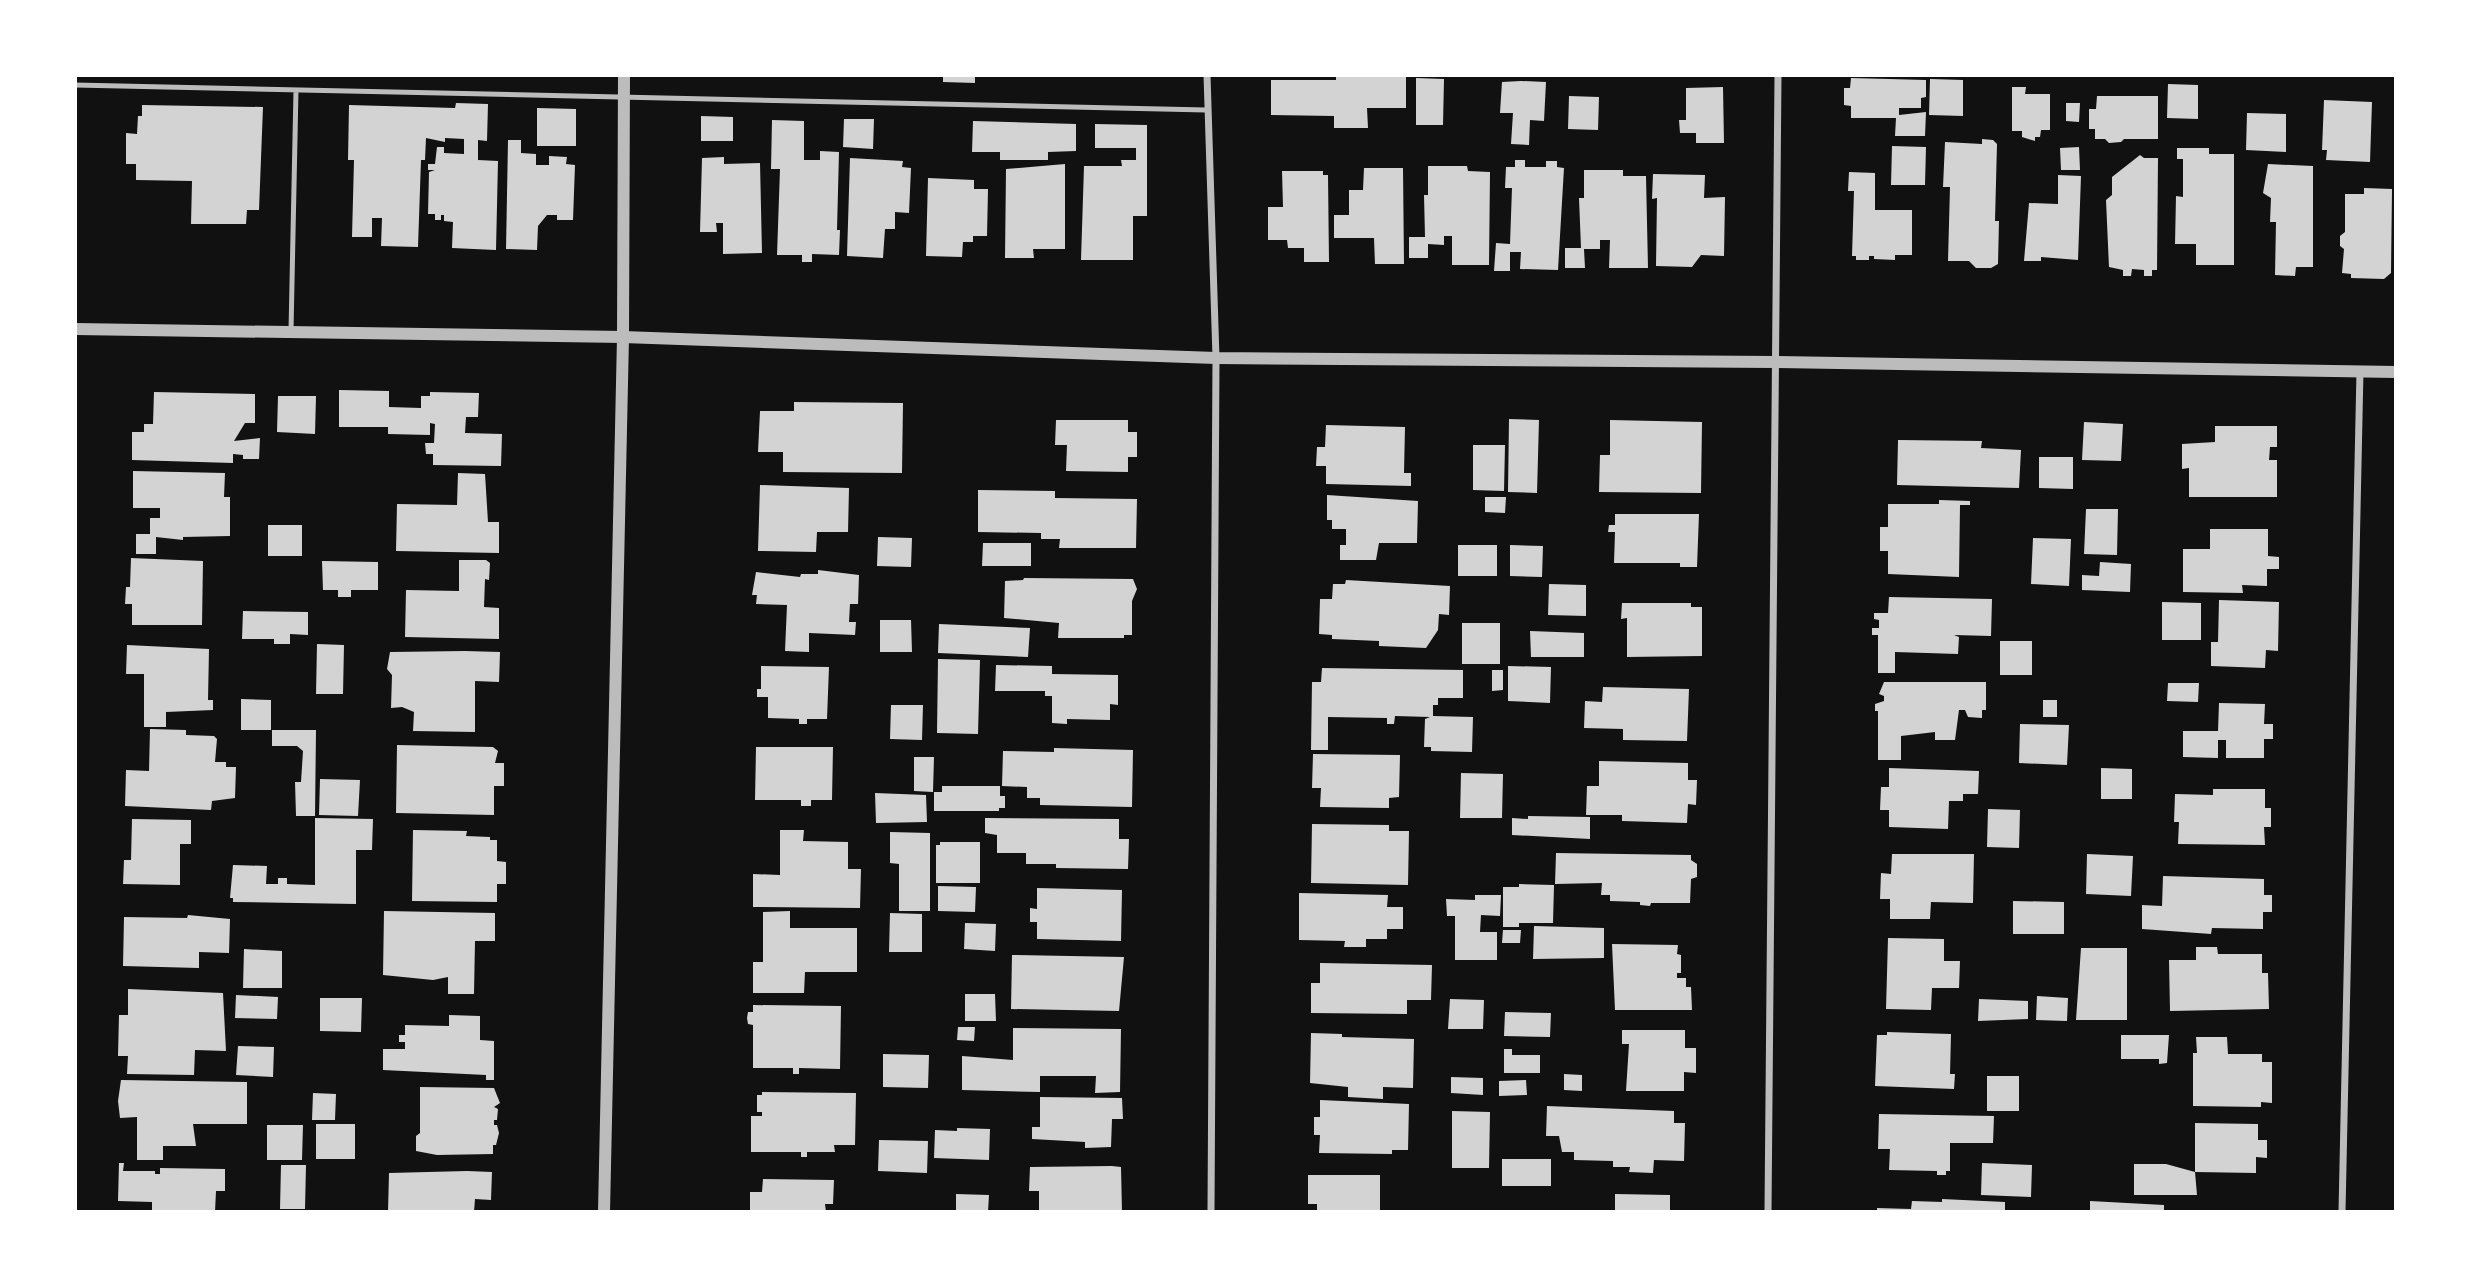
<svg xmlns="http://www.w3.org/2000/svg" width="2471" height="1287" viewBox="0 0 2471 1287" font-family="'PT Sans Narrow',sans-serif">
<rect width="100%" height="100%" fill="#111"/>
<path fill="#d3d3d3" d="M943,75H975V83L943,82Z
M1336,75H1406V108H1367L1368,128H1334V116L1271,115V80H1336Z
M1416,78L1444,79L1443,125H1416Z
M1851,78L1926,80V97L1921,98V108H1899V115L1926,112L1925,136H1895L1896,118H1851V106L1844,105V88H1850Z
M1930,79L1963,80V116L1929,115Z
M1521,81L1546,82L1544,121L1530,120L1529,145L1511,144L1513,113H1500L1502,82Z
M2168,84L2198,85V119L2167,118Z
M1723,87L1724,143H1696V133H1680L1679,120H1686V88Z
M2012,87H2026L2025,94H2050V130H2041L2040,137H2035V141L2022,137V131H2012Z
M1569,96L1599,97L1598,130L1568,129Z
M2097,96H2158V139H2124L2121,142L2109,143L2105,139H2095V129H2089V109H2096Z
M2324,100L2372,102L2370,162L2326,160L2327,150H2322Z
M456,103L488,104L487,141L478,140V160L498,161L496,250L452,248L453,222L444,221V215H441V220H435V214H428L429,172L435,170H428V164H435L437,147H444V153L464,154V139L445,138V142L426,138L425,160H421L418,247L381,246L382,218H372V237H352L354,160H348L349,105L455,108Z
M2066,103H2080L2079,122L2066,121Z
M142,105L263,107L259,210H247L246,224H191L192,181L136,180V164H126V133L137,134L138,116H142Z
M537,108L576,109V146H537Z
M2247,113L2286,114V152L2246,150Z
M701,116L733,117V141H701Z
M844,119H874L873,149L843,147Z
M772,120L804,121V160H820V151L839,152L837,230H840L839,255L812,254V262H802V255H777L780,169H771Z
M973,121L1076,124V151L1048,152V160H1000V152H972Z
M1095,124L1147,125V216H1133V260H1081L1084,166H1122L1121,160H1136V148H1095Z
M1982,139L1993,140L1997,144L1995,221H1999L1998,264L1991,268H1976L1969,261H1948L1950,187H1943L1945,142L1982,144Z
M508,140H521V153L536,154V165H549V156L567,157L566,164L575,165L573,220H557V215H547L538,226L537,250L506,249Z
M1892,146L1926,147L1925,185H1891Z
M2079,147L2080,170H2061L2060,148Z
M2177,148H2209V154H2234V265H2196V244H2175L2176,196L2183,197V159H2177Z
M2140,155L2144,158H2158L2157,270H2152V276H2144V270L2132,269L2131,276H2123V270L2109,267L2106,200L2112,195V177Z
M724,157V164L760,163L762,253L723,254V223H716L717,232H700L702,158Z
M850,158L903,161L902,167L911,168L909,213L895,212V229H885L883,258L847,256Z
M1515,160H1525V167H1546V161H1557V167L1564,168L1558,270L1520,269L1521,252H1510V271H1494L1496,243L1510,244L1512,188H1505L1506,167H1515Z
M1065,164V249H1033L1034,258H1005L1006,169Z
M2268,164L2313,166V267H2296L2295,276L2275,275L2276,222H2270L2271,198L2263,193Z
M1428,166H1467L1468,171L1490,172L1489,265H1452V236H1444V245L1428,244V258H1409V237H1425L1424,195H1428Z
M1364,168H1403L1404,264H1375L1374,238H1334V215H1349V190H1363Z
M1584,170H1623V176H1646L1648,268H1609L1610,240H1600V249H1584L1585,268H1565V248H1581L1579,198H1584Z
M1282,171H1323V175H1328L1329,262H1304V248H1288L1287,240H1268V207H1283Z
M1849,172L1875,173V210H1912V255H1895V260L1874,259V256H1869V260H1856V256H1852L1854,191H1848Z
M1653,174L1705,175L1704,198L1725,197L1724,256L1701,255L1692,267L1656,266L1657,198L1652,199Z
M2058,175L2081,176L2078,260L2041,257V261H2024L2029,203L2058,204Z
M928,178L974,180V189H988L987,236H973V242H963L962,257L926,256Z
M2364,188L2392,189L2391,273L2384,279L2351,278V274L2342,273L2344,249L2340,246V236L2345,232V194H2364Z
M339,390L389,391V407L421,408V396H430V392L479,393L478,417H466L465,433L502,434L501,466L433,465V454H426L425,443H434L435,424L430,423V435L388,434V427H339Z
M154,392L255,394V423H245L234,441L260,438L259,459H243V455L233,454V463L132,460V432H144V424H153Z
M278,396H316L315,434L277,432Z
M794,402L903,403L902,473L783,472V452H758L760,411H794Z
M1509,419L1539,420L1537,493L1508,492Z
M1056,420H1128V432H1137V457H1128V472L1066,471L1067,445H1055Z
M1610,420L1702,422L1701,493L1599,492L1600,455H1610Z
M2084,422L2123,424L2121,461L2082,460Z
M1326,425L1405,427L1404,473H1411V486L1326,484V466H1316L1317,447H1325Z
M2215,426H2277V447H2270L2269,460H2277V497H2189V468L2182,469V444L2215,442Z
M1898,440L1982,441L1981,448L2021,450L2019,488L1897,485Z
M1473,445H1505L1504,491L1473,490Z
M2039,457H2073V489L2039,488Z
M133,471L225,473L224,497H230V536L183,537V540L156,537V554H136V534H150V518H160V508H133Z
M458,473L485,474L488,522H499V553L396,551L397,504L457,505Z
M760,485L849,488L848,532H817L816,552L758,551Z
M978,490L1055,491V498L1137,499L1136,548H1059L1060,539H1041V533L978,532Z
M1327,495L1418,501L1417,543H1379L1376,560H1340V545H1346V529H1332V520H1327Z
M1485,497H1506L1505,513L1485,512Z
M1939,500L1970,501V505H1960L1959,577L1888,574V551H1880V527H1888V504H1939Z
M2086,509H2118L2117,555L2084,554Z
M1615,514H1699L1697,567H1680V563H1614L1615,532H1608L1609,525H1615Z
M268,525H302V556H268Z
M2210,529H2268V556L2279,557V569H2267V586L2242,585L2243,593L2183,592V549H2210Z
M878,537L912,538L911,567L877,566Z
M2033,538L2071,539L2069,586L2031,584Z
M983,543H1031V566H982Z
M1458,545H1497V576H1458Z
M1510,545L1543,546L1542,577L1510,576Z
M131,558L203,561L202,625H132V604H125L126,587H130Z
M459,560H486L490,563L489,580L485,579L484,607L499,608V639L405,637L406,590L459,591Z
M322,561L378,562V590H351V597H338V590H323Z
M2100,562L2131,564L2130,592L2082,590V575L2099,576Z
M818,570L859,575L858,604H850L849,622H856L855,635L809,633V652L785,651L787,605L756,604L757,595H752L756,572L800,577L801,574H818Z
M1024,578L1133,579L1137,589L1132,601V635H1124V638H1058L1059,623L1004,618L1005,581L1023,580Z
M1346,580L1450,586L1449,615L1439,614L1438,630L1426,648L1379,646V641L1332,639V635L1319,634L1320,599H1332L1333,584H1345Z
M1549,584L1586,585V616L1548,615Z
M1889,597L1992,599L1991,636L1954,635L1959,637L1958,654L1895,652V673H1878V635H1872V628H1879V620L1874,619V613H1888Z
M2219,600L2279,602L2278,651L2266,650L2265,668L2211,666V642H2218Z
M2162,602L2201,603V640H2162Z
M1622,603H1691V607H1702V656L1627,657V618L1621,619Z
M243,611L308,612V635L290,634V644H274V639H242Z
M880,620H911L912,652H880Z
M1462,623H1500V664H1462Z
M939,624L1030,628L1028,657L938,653Z
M1530,631L1584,633V657H1531Z
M2000,641H2032V675H2000Z
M317,644L344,645L343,694H316Z
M127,645L209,649L208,700H213V710L166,712V727H144V674H126Z
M465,651L500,652L499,682L475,681V732L413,731L414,712L402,707L391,708L392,675L387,669L390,652Z
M938,659L980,660L978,734L937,733Z
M996,665L1052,666V674L1118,675V705L1110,704V720L1067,719V724L1052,723V696H1045V691H995Z
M761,666L829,667L827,719H807V724H799V719L768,718V697H757V689H761Z
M1508,666L1551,667L1550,703L1508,701Z
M1322,668L1463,670V698H1438V705H1433V716L1473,717L1472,752L1431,751V747H1424L1425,719L1430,717L1395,716L1394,724H1387V718L1328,717V750H1311L1312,682H1321Z
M1492,670H1503V690L1492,691Z
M1884,682H1986V710H1982V718L1968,717L1965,710H1959L1955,740H1935V732L1901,736V760H1878V711H1875V704L1884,701V696L1879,694Z
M2168,683H2199L2198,702L2167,701Z
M1603,687L1689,689L1687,741L1623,740V729L1584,728L1585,701L1602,702Z
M241,699L271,700V730H241Z
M2043,700H2057V717H2043Z
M2219,703L2265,704L2264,724H2273V739H2264V758H2226V740H2218V758L2183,757V731H2218Z
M891,705H923L922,740L890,739Z
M2020,724L2069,725L2067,765L2019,763Z
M150,729L186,730V735L214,736L217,739L215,762H226V767H236L235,798L212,801L211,810L125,806L126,770L149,771Z
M272,730H316L315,816H296L295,782H301L303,751L297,746H272Z
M397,745L493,747L498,751L495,763H504V786H494V815L396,813Z
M756,747H833L832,800H811V806H801V800H755Z
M1054,748L1133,750L1132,807L1040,805V798H1027V787L1002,786L1003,751L1054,752Z
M1313,754L1400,755L1399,797L1389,798V808L1320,807L1321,788H1312Z
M914,757H934L933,792L914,791Z
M1599,761L1688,763V780H1697L1696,805L1688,804L1687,823L1622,821V815H1586L1587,786H1599Z
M1889,768L1979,771L1978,794H1963V801H1949L1948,829L1889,827V810H1880L1881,787H1889Z
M2101,768L2132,769V799H2101Z
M1461,773L1503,774L1502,818H1460Z
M320,779L360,780L358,816L319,815Z
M942,786H1000V796H1005V808H999V811H934V792H942Z
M2213,789H2265V808H2271V827H2264L2265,845L2178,844L2179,822H2174L2175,794L2213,795Z
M875,793L926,795L927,822L876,823Z
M1988,809L2020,810L2019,848L1987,847Z
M1528,816L1590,817V839L1512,835V818L1528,819Z
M315,818L373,819L372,850H356V904L233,902V898H230L233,865L267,866L266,884H278V878H287V884L315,885Z
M985,818L1119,819V839H1129L1128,869L1056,868V864H1026V853H997V835L985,833Z
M132,819L191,820V844H180V885L123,884L124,860H131Z
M1312,824L1389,825V831H1409L1408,885L1311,883Z
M413,830L467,831L466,836L490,837V840H497V861L506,862V884H497V902L412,901Z
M780,830H804L803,841L848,842V869H861L860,908L753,907V874L780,875Z
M890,832L930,833V911H899V864L890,863Z
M940,842H980V883H936V845H940Z
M1556,853L1691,855V860L1697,864V877L1691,879L1690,903H1651L1650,906L1640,905V902L1610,901V895H1601L1602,883L1555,884Z
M1892,854H1974L1973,903L1931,902L1930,919H1890V899H1880L1881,873L1891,874Z
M2087,854L2133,856L2131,896L2086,894Z
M2163,876L2264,879V895H2272V912H2263V929L2212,928L2211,934L2142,929V905L2162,906Z
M1519,884L1554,885L1553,923H1519V927H1503V887H1519Z
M938,886L976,887L975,912L938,911Z
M1037,888L1122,890L1121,941L1037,939V922H1030V908L1037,909Z
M1299,893L1388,895L1387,907H1403V929H1387V939H1366V947H1344L1345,941L1299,940Z
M1475,895H1501L1500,916L1481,915L1480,932H1497V960H1455V916H1447L1446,899L1475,900Z
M2013,901L2064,902V934H2013Z
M384,911L495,913V941H475L474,994H448V977L433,980L383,975Z
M790,911V928H857V972H805L804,993H753V962H763V912Z
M890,913L922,914V952H889Z
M188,915L230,919L229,953L199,952V968L123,966L124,917L187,918Z
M965,923L996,924L995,951L964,949Z
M1534,926L1604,928V958L1533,959Z
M1503,930H1521L1520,943H1502Z
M1888,938L1944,939V961H1960L1959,988H1932L1931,1010L1886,1009Z
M1612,944L1678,945L1677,954L1681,955V973H1677V978H1686V987H1691L1692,1010H1615Z
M2196,947H2217L2218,954H2262V973H2268L2269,1009L2170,1011L2169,960H2196Z
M2081,948H2127V1020H2076Z
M244,949L282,951V988H243Z
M1012,955L1124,957L1119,1011L1011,1009Z
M1320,963L1432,965L1431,1000H1407V1014L1311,1013V983H1320Z
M128,989L223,993L226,1051L195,1050L194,1075L127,1074L128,1056H118L119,1015H128Z
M965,994H995L996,1021H965Z
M236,995L278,997L277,1019L235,1018Z
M2037,996L2068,998L2067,1021L2036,1020Z
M320,998H362L361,1032L320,1031Z
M1450,999L1484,1000L1483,1029H1448Z
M1979,999L2028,1001V1019L1978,1021Z
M753,1005L841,1006L840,1069L799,1068V1074H793V1068H753V1025L748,1024L747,1018L748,1012H753Z
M1505,1012L1551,1013L1550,1037L1504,1036Z
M449,1015L480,1016V1040L494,1041V1080H486V1075L383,1070V1049H405V1042H399V1035H405V1025L449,1026Z
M958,1027H975L974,1041L957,1040Z
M1013,1028L1121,1029L1120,1092L1095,1093L1096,1076H1040V1092L962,1090V1056L1013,1060Z
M1622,1030H1685V1048H1696V1073L1684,1072V1091H1626L1629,1044H1622Z
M1887,1032L1951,1034L1950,1074H1955L1954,1089L1875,1086L1877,1035H1887Z
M1311,1033L1342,1034V1037L1414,1039L1413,1088L1383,1087V1099L1348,1097V1087L1310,1083Z
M2121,1035H2169L2167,1063L2159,1064V1059H2121Z
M2196,1037H2227L2228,1054H2262V1062H2272V1103L2261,1102V1107L2193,1106V1053H2197Z
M238,1046L274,1047L273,1077L236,1075Z
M1504,1049H1512V1055H1540V1073H1504Z
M883,1054L929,1055L928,1088L883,1087Z
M1564,1074L1582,1075V1091L1564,1090Z
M1987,1076H2019V1111H1987Z
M1451,1077L1483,1078V1095L1451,1093Z
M121,1080L247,1082V1124H193L196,1146H163V1160H137V1117L120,1118L118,1101Z
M1526,1080L1527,1095L1499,1096V1081Z
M420,1087L494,1088L500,1103L494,1107L498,1109L497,1120H494V1125H497L499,1133L496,1145H493V1154L437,1155L416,1151V1136L420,1133Z
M762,1092L856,1093L855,1145H834L835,1152H807V1157H801V1152H751V1116H762V1112H757V1095H762Z
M313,1093L336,1094L335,1120H312Z
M1040,1097L1122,1098L1123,1119H1112L1111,1147L1085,1148V1142L1032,1139V1127H1040Z
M1320,1100L1409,1104L1408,1150H1392V1154L1319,1153L1320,1135H1314V1117H1320Z
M1547,1106L1674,1111V1123H1685L1684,1161L1654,1160L1653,1173L1629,1172L1630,1167H1613V1161L1574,1160V1152H1562L1559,1136H1546Z
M1452,1111L1490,1112L1489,1168H1452Z
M1879,1114L1994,1116L1993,1143H1950V1171H1946V1175H1937V1171L1889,1170L1890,1149H1878Z
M2195,1123L2258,1124V1140H2267V1158L2256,1157V1173L2195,1172L2197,1195H2134V1164H2166L2195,1172Z
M316,1124H355V1159H316Z
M267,1125H303L302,1160H267Z
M957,1128L990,1129L989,1160L934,1158L935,1130L957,1131Z
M879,1140L928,1141L927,1173L878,1171Z
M1502,1159H1551V1186H1502Z
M119,1163H124L123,1171H155V1174H160V1168L225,1169V1191H216L215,1212H152V1202L118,1201Z
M1982,1163L2032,1165L2031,1197L1981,1195Z
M281,1165H306L305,1209H280Z
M1112,1166L1121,1167L1122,1212H1039V1191H1029L1030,1167Z
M467,1171L492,1172L491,1200L475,1199L474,1212H388L389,1173Z
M1308,1175H1380V1212H1317V1204H1308Z
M763,1179L834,1180L833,1204H825L826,1212H750V1192H762Z
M956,1194L989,1195L988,1212H956Z
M1615,1194L1670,1195V1212H1615Z
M1942,1199L2005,1202V1212H1877V1208L1911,1209L1912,1201L1942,1202Z
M2090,1201L2164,1205V1212H2090Z"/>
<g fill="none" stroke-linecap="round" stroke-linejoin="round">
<path stroke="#bcbcbc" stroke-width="5" d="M75,85L1206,110
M291,331L296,90"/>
<path stroke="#bcbcbc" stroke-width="7" d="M1207,75L1216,358L1211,1212
M1768,1212L1778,75
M2342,1212L2360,371"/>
<path stroke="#bcbcbc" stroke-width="12" d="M75,329L623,337L1216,358L1774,362L2396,372
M604,1212L623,337L624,75"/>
</g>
<rect width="2471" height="1287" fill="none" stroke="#ffffff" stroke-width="154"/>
</svg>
